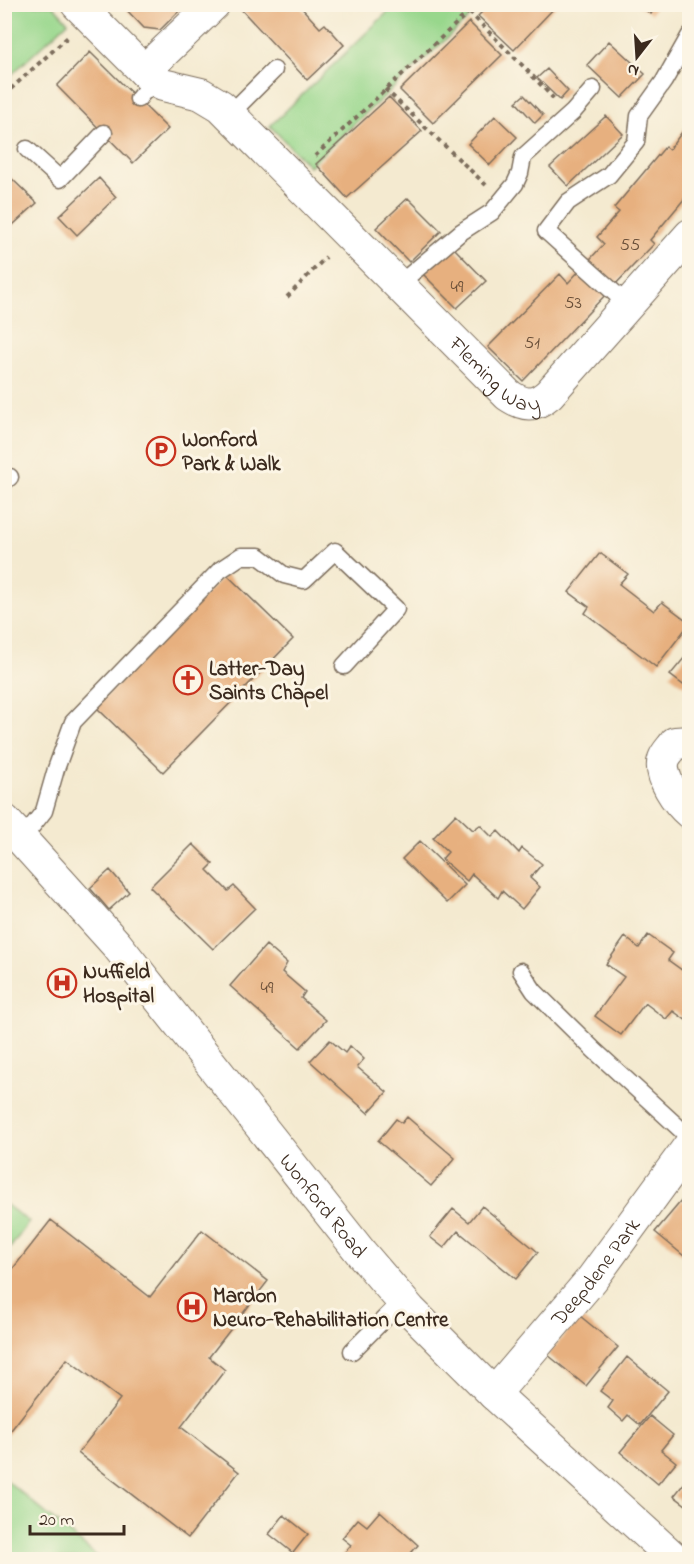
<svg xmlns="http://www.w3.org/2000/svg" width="694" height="1564" viewBox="0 0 694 1564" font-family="'Indie Flower',sans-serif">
<rect width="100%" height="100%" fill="#fcf5e5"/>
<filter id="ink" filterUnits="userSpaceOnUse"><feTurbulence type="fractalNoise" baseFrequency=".0167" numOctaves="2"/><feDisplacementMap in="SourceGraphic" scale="12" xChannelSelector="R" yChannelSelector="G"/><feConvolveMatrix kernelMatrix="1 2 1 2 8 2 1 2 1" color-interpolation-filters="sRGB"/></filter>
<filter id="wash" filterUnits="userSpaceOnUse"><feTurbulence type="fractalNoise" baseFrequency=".008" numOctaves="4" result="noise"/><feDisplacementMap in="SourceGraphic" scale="24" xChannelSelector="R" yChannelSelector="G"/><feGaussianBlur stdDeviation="1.35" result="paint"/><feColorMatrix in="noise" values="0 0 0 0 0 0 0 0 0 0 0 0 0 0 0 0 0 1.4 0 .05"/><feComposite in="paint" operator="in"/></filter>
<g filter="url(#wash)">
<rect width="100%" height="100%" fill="#f4ead0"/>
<path fill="#98d78c" stroke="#6a8055" stroke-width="1.5" d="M4,5H53L68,22L11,75L8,94L4,90Z
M395,5H483L309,166L270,126Z
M4,1203L29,1222L5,1255H4Z
M5,1479L100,1559H5Z"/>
<g id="blocks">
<path fill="#e7b07f" d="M121,4H186L160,30L144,28Z
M236,4H298L320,28L325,24L344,45L307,80Z
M490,4H558L514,50L478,16Z
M636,4H657L651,14Z
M469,22L502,55L433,123L400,90Z
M609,41L645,74L622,98L587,65Z
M90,52L168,129L133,163L57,86Z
M547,69L568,91L560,100L537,78Z
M524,95L543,115L535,123L516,102Z
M389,97L422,131L347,198L316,164Z
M495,116L517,137L490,165L468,144Z
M606,116L623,134L568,186L550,167Z
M690,121V192L650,240L654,244L523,381L488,347L560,274L568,283L604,244L597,237L619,212L614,208L665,147L669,150Z
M9,176L37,203L4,233V181Z
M99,178L116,197L77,235L59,216Z
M408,198L441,231L409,262L376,228Z
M452,246L486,281L457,308L423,274Z
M600,553L628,574L619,584L654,611L662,602L690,623L656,667L585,613L589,607L569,592Z
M226,574L293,639L163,772L96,707Z
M690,651V690L670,675Z
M456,814L473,830L480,825L492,837L498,831L519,853L522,848L542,864L530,878L540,887L522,909L502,891L498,898L472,874L467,881L442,859L448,852L433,838Z
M420,841L465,885L447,903L402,859Z
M193,844L213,864L207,870L228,891L234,886L255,908L213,949L150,887Z
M110,870L129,892L109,910L90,888Z
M648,935L673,953L668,960L690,976V997L687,1000L690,1002V1023L673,1011L666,1019L645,1003L621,1035L595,1016L624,977L606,964L625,937L639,948Z
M266,945L287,963L282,972L305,992L301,998L326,1020L300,1048L230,986Z
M330,1040L345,1053L350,1046L364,1059L357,1067L387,1092L368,1113L310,1061Z
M407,1117L455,1158L431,1186L378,1141L396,1119L402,1123Z
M682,1200L690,1206V1261L655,1232Z
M482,1206L538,1252L516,1279L458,1231L444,1248L430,1237L453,1209L469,1222Z
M51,1220L150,1297L202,1230L268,1281L209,1357L225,1370L181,1427L239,1472L188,1538L78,1453L120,1399L67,1359L4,1439V1280Z
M580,1316L618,1347L586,1386L548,1355Z
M627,1357L668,1391L640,1425L628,1415L623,1421L608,1408L613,1401L600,1391Z
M650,1416L673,1435L661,1450L676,1462L658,1484L620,1452Z
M690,1476V1508L674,1496Z
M380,1511L418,1545L405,1560H338L351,1545L342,1538L358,1519L367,1526Z
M284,1515L308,1534L293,1553L269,1534Z"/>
</g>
</g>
<g filter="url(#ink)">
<use href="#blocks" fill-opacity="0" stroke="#7c6d5c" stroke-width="1.5"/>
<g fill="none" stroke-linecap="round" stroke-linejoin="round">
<g stroke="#7c6d5c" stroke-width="19">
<path id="lane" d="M138,99L153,80
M229,115L274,70
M27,149L60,179L104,133
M398,285L461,232L492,212L515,184L520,173L523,157L573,112L593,89
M628,305L546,231L568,202L609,175L636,142L639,116L664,81L690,35
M4,482L10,477
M22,839L44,811L56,769L73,722L220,570L241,556H259L284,575L304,580L335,551L396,609L344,666
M521,971L534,991L594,1050L690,1138
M352,1351L402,1301"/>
</g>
<g stroke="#7c6d5c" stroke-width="34">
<g id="street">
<path id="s1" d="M77,4L153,80L163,85L201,94L221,106L508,395C524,406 534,407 549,394L690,235"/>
<path d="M144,71L214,4"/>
<path d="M690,742L675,743C672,748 666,753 664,759C658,776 678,803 690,813"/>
<path id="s2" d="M4,820L116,944L362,1254L410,1310L494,1394L676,1560"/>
<path id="s3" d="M494,1394L592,1279L690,1145"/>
</g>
</g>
<path stroke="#7c6d5c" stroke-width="4" stroke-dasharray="4.5 4.5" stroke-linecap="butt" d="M469,12L527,70L554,99
M385,89L486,185
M4,95L68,37
M315,156L477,4
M287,297L326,257"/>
<use href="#lane" stroke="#fff" stroke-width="16"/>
<use href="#street" stroke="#fff" stroke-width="32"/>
</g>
</g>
<defs>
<g id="parking-ring" transform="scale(1.5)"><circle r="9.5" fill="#fcf5e5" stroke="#c8321e" stroke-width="1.5"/><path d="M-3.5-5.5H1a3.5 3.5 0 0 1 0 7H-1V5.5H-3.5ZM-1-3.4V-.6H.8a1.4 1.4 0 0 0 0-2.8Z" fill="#c8321e"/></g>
<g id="church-ring" transform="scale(1.5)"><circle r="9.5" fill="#fcf5e5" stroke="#c8321e" stroke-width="1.5"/><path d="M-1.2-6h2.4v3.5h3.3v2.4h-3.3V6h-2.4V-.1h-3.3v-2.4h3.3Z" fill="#c8321e"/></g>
<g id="hospital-ring" transform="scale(1.5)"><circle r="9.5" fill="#fcf5e5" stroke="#c8321e" stroke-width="1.5"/><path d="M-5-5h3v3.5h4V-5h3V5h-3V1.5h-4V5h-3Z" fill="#c8321e"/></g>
</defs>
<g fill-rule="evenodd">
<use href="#parking-ring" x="161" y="451"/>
<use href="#church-ring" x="188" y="680"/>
<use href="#hospital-ring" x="62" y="983"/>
<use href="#hospital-ring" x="192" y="1307"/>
</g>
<g text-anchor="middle" stroke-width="6" stroke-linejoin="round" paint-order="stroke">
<g font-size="18" fill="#664c36">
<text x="630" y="250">55</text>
<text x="457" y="292">49</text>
<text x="573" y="308">53</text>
<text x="532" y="348">51</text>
<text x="267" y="993">49</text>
</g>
<g font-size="21" fill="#3b2a1e" stroke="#fcf5e5">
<text dy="7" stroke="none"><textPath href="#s1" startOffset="566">Fleming Way</textPath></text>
<text dy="7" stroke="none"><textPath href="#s2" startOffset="501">Wonford Road</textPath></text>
<text dy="7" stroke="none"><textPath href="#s3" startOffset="159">Deepdene Park</textPath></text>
</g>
<g font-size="21" font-weight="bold" fill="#3b2a1e" stroke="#fcf5e5" text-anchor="start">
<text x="182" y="446">Wonford<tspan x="182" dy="24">Park &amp; Walk</tspan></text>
<text x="209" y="675">Latter-Day<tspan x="209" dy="24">Saints Chapel</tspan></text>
<text x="83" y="978">Nuffield<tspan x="83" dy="24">Hospital</tspan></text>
<text x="213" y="1302">Mardon<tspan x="213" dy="24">Neuro-Rehabilitation Centre</tspan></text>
</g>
</g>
<rect width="694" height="1564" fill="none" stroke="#fcf5e5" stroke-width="24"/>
<g transform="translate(637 57) rotate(197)" stroke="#fcf5e5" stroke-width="4.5" paint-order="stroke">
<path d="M0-4.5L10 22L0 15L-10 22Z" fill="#3b2a1e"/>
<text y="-9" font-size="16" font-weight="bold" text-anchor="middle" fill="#3b2a1e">N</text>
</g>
<path d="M30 1525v9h94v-9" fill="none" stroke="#3b2a1e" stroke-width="3"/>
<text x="39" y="1525" font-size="18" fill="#3b2a1e" stroke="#fcf5e5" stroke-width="4.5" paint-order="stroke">20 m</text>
</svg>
